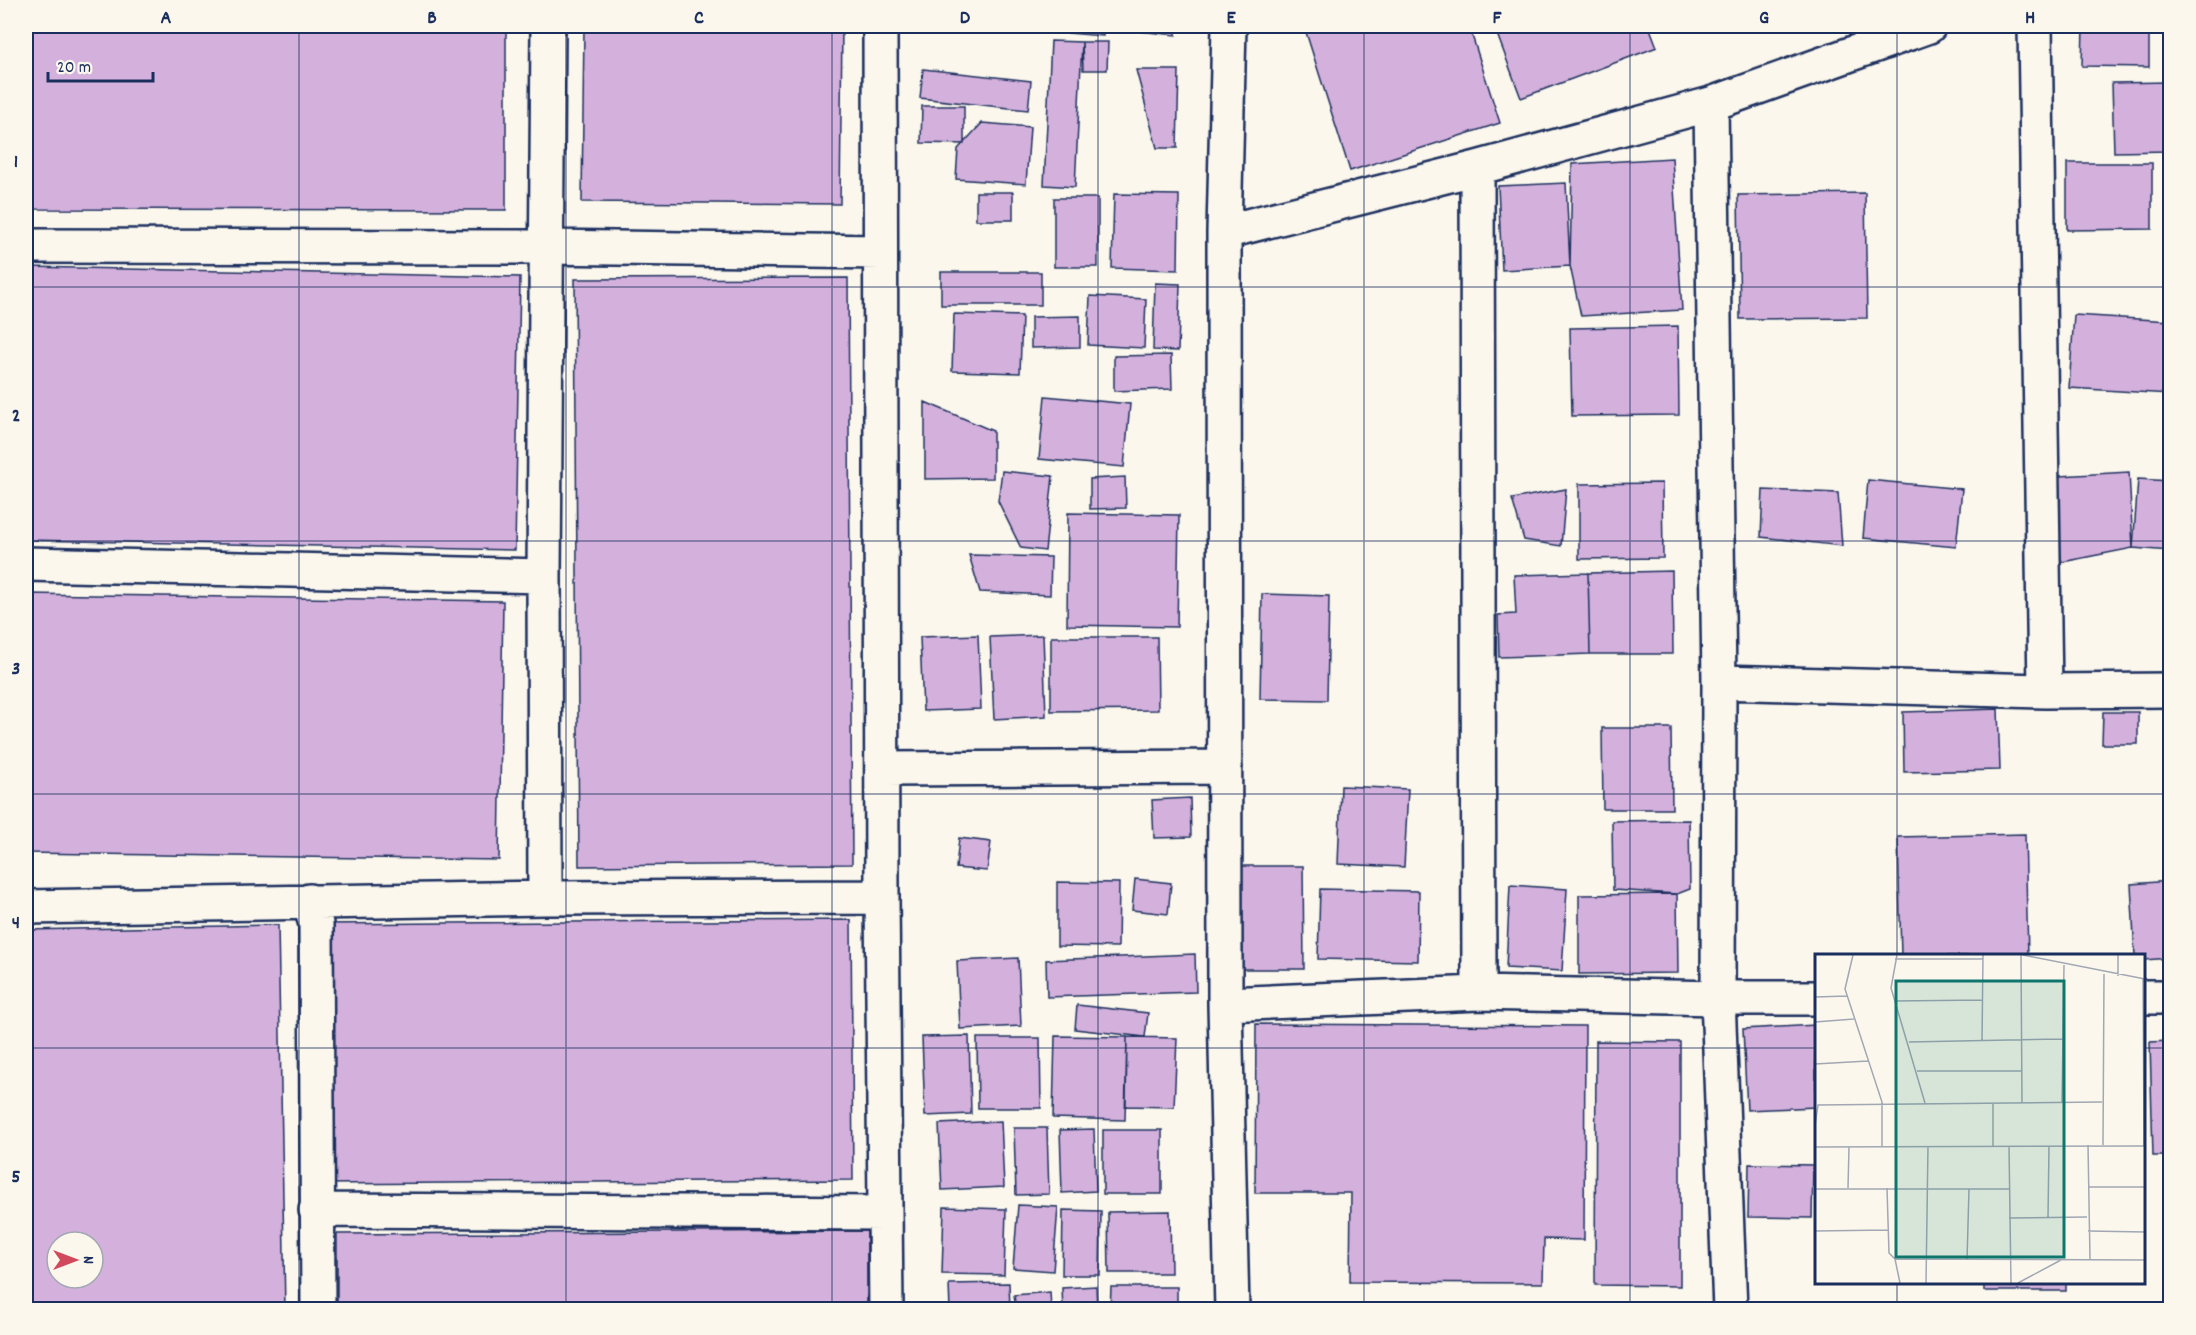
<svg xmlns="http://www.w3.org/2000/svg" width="2196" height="1335" viewBox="0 0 2196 1335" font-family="Dekko,sans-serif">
<rect width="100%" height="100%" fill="#fbf7ec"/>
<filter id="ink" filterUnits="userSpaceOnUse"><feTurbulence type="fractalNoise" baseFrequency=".0167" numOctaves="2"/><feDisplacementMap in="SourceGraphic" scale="12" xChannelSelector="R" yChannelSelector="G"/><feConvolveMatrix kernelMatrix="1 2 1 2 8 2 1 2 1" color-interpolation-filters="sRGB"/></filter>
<g filter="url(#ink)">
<path fill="#d4b1dc" stroke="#1b2f5e" stroke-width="1.5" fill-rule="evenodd" d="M26,26H506V210L26,209Z
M584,26H842L840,204L582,202Z
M1046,26H1103V36L1045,31Z
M1107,26H1131L1132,31H1107Z
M1138,26H1177L1176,35L1138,31Z
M1304,26H1469L1500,123L1350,171Z
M1494,26H1649L1657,47L1521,98Z
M2083,26H2149V67L2082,66Z
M1051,41L1082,42L1075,187L1044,185Z
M1082,42H1108L1107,70H1083Z
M923,69L1031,81L1028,110L920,98Z
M1136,70H1179L1177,148H1157Z
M2170,82V151L2114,152L2112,83Z
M922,106H964V144L921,143Z
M982,123L1030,127L1026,184L956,179L958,149Z
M1672,158L1682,310L1581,316L1570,266L1572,164Z
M2067,163H2152V229L2067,230Z
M1566,183L1570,266L1502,270L1498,186Z
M976,192H1013V220H976Z
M1865,193L1867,318L1740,319L1738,195Z
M1114,194L1179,195L1178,270L1112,268Z
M1054,198H1098V267H1054Z
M26,267L520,277L515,550L26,540Z
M941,272H1041V305H941Z
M848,278L852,864L579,866L575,279Z
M1155,283L1180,284L1178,351L1153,350Z
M1090,296L1146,299L1144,348L1088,345Z
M954,314L1022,316L1020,373L952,371Z
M2074,315L2170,321V394L2069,388Z
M1080,316V347L1031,348V317Z
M1678,326L1679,415L1572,416L1570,328Z
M1171,355L1172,389L1114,391V356Z
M1045,396L1130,404L1124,467L1039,459Z
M925,402L993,431V478L925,479Z
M1002,471L1053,476L1045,551L1021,548L998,501Z
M2129,472L2133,548L2062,562L2042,477Z
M1125,477L1126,508L1090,509V479Z
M2138,479L2170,481V551L2133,548Z
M1868,480L1962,489L1956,547L1863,538Z
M1662,483L1663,558L1579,559V484Z
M1566,489L1561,546L1524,540L1512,499Z
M1763,490L1838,493L1842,546L1761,537Z
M1068,513L1179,515L1177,627L1067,625Z
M969,555L1051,557L1050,595L980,592Z
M1672,571L1673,654H1590L1588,573Z
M1588,573L1590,654L1499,657L1498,615L1516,614L1514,575Z
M26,594L503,601L499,860L26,853Z
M1262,594L1329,596L1327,700L1260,699Z
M978,635L981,709L923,711L920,637Z
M1043,635L1046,716L994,719L990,637Z
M1051,637H1157L1158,710L1051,711Z
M1998,709L2000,770L1904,772L1903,712Z
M2103,712H2138V744H2102Z
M1602,728H1671L1672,809H1603Z
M1341,786L1408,789L1404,867L1338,864Z
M1190,798L1191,837L1154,838L1152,800Z
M1689,820L1690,889L1677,894L1613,890L1612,821Z
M2025,834L2028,956H1901L1898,837Z
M959,838L991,842L987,871L956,868Z
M1237,866H1303L1304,969H1237Z
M1135,879L1171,883L1168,914L1132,910Z
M2170,881V958L2144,960V956H2135L2131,884Z
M1057,882L1119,883L1118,947L1057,946Z
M1510,885L1567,889L1562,971L1506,968Z
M1320,889L1419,891L1418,961L1318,959Z
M1677,894L1678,973L1579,974V895Z
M851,920L853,1180L318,1184L316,924Z
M278,925L285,1310H26V930ZM57,1242H93V1278H57Z
M1195,954L1196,992L1047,997L1046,960Z
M1018,958L1021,1026L960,1029L957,961Z
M1077,1005L1148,1013L1145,1037L1075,1029Z
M1256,1024L1585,1026L1584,1240L1544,1239L1543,1283L1350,1282L1351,1193H1255Z
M1816,1025V1107L1747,1110L1743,1029Z
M969,1036L971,1114L925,1116L922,1037Z
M1055,1036L1127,1037L1125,1120L1053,1118Z
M1127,1037L1177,1038L1174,1107L1126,1106Z
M977,1038H1040L1041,1108H978Z
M1596,1041L1680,1042V1286L1595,1285Z
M2170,1041V1156H2153L2150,1042Z
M1001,1121L1004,1187L942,1190L939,1124Z
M1014,1128H1047L1049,1194L1016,1195Z
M1094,1129L1096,1191L1062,1193L1060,1130Z
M1103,1130H1162V1194H1103Z
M1749,1164L1813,1165L1812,1218L1748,1217Z
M1018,1205L1058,1207L1053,1271L1013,1268Z
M944,1207L1006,1209L1004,1275L942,1274Z
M1063,1210L1101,1211L1100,1275H1062Z
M1170,1211L1171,1273H1109L1108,1212Z
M867,1231V1310H337V1234Z
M1984,1282H2066V1291H1984Z
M1009,1283L1010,1310H950L949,1284Z
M1096,1286L1097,1310H1063L1062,1288Z
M1111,1287H1177V1310H1110Z
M1050,1292L1051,1310H1016L1014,1295Z"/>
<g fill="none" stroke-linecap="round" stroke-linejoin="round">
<g stroke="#1b2f5e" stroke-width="38">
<path id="minor" d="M880,26L882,897L886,1310
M1229,26L1224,232L1225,1004L1232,1310
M2035,26L2045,691
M1711,104L1719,682L1718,998L1730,1310
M1477,168L1479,993
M1224,232L1477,168L1711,104L1929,26
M26,246L546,247L880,252
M26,564L544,576
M1719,682L2045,691L2170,690
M882,769L1225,767
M545,898L544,576L548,26
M309,901L316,924L318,1310
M26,907L545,898L882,897
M2144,997H2170
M1225,1004L1479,993L1718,998H1816
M316,1210L885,1213"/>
</g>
<use href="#minor" stroke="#fbf7ec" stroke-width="33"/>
</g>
</g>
<path fill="none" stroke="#1b2f5e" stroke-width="1.5" stroke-opacity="0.55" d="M299,26V1310M566,26V1310M832,26V1310M1098,26V1310M1364,26V1310M1630,26V1310M1897,26V956M26,287H2170M26,541H2170M26,794H2170M26,1048H1816M2144,1048H2170M1897,1282V1310"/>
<g transform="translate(1815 954)">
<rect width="330" height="330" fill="#fbf7ec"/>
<path fill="none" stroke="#a1a7b3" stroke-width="1.5" d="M38,1L30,35L67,148V193M82,1L76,34L110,149M206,1L207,149M208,1L330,25M80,5H168M303,22V1M328,25L329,192M0,43L32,42M79,47L168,46M0,68L39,65M167,87L168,1M94,88L248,85M0,110L53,107M102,117H206M247,148L249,11M178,149V192M0,172L3,151L287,148M273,191L275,305M288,191L289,20M194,192L196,329M0,193L330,192M273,233H330M33,234L34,193M72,234L74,299L80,305L330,306M0,235H194M233,263L234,192M194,264L272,263M0,277L73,276M273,277L330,278M80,305L85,329M152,306L154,235M111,329L113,192M203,329L246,306"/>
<path fill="#0f766e" fill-opacity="0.15" stroke="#0f766e" stroke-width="3" d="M81,27H249V303H81Z"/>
<rect width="330" height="330" fill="none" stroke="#1b2f5e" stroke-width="3"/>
</g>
<rect width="2196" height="1335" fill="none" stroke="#fbf7ec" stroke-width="66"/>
<g transform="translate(75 1260) rotate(90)"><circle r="28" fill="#fbf7ec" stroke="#a1a7b3" stroke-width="1.5"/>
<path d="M0-4.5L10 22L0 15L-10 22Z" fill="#d1495b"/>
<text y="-9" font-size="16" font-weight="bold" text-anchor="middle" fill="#1b2f5e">N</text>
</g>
<path d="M48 72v9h105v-9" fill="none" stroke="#1b2f5e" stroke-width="3"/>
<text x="57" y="72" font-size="18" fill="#1b2f5e" stroke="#fbf7ec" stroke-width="4.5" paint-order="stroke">20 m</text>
<rect x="33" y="33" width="2130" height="1269" fill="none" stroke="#1b2f5e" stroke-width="2"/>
<g font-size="20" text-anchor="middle" font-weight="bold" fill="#1b2f5e">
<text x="166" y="23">A</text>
<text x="432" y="23">B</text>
<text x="699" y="23">C</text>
<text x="965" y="23">D</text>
<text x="1231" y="23">E</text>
<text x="1497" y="23">F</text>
<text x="1764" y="23">G</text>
<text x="2030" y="23">H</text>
<text x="16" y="167">1</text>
<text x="16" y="421">2</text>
<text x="16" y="674">3</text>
<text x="16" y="928">4</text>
<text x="16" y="1182">5</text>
</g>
</svg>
